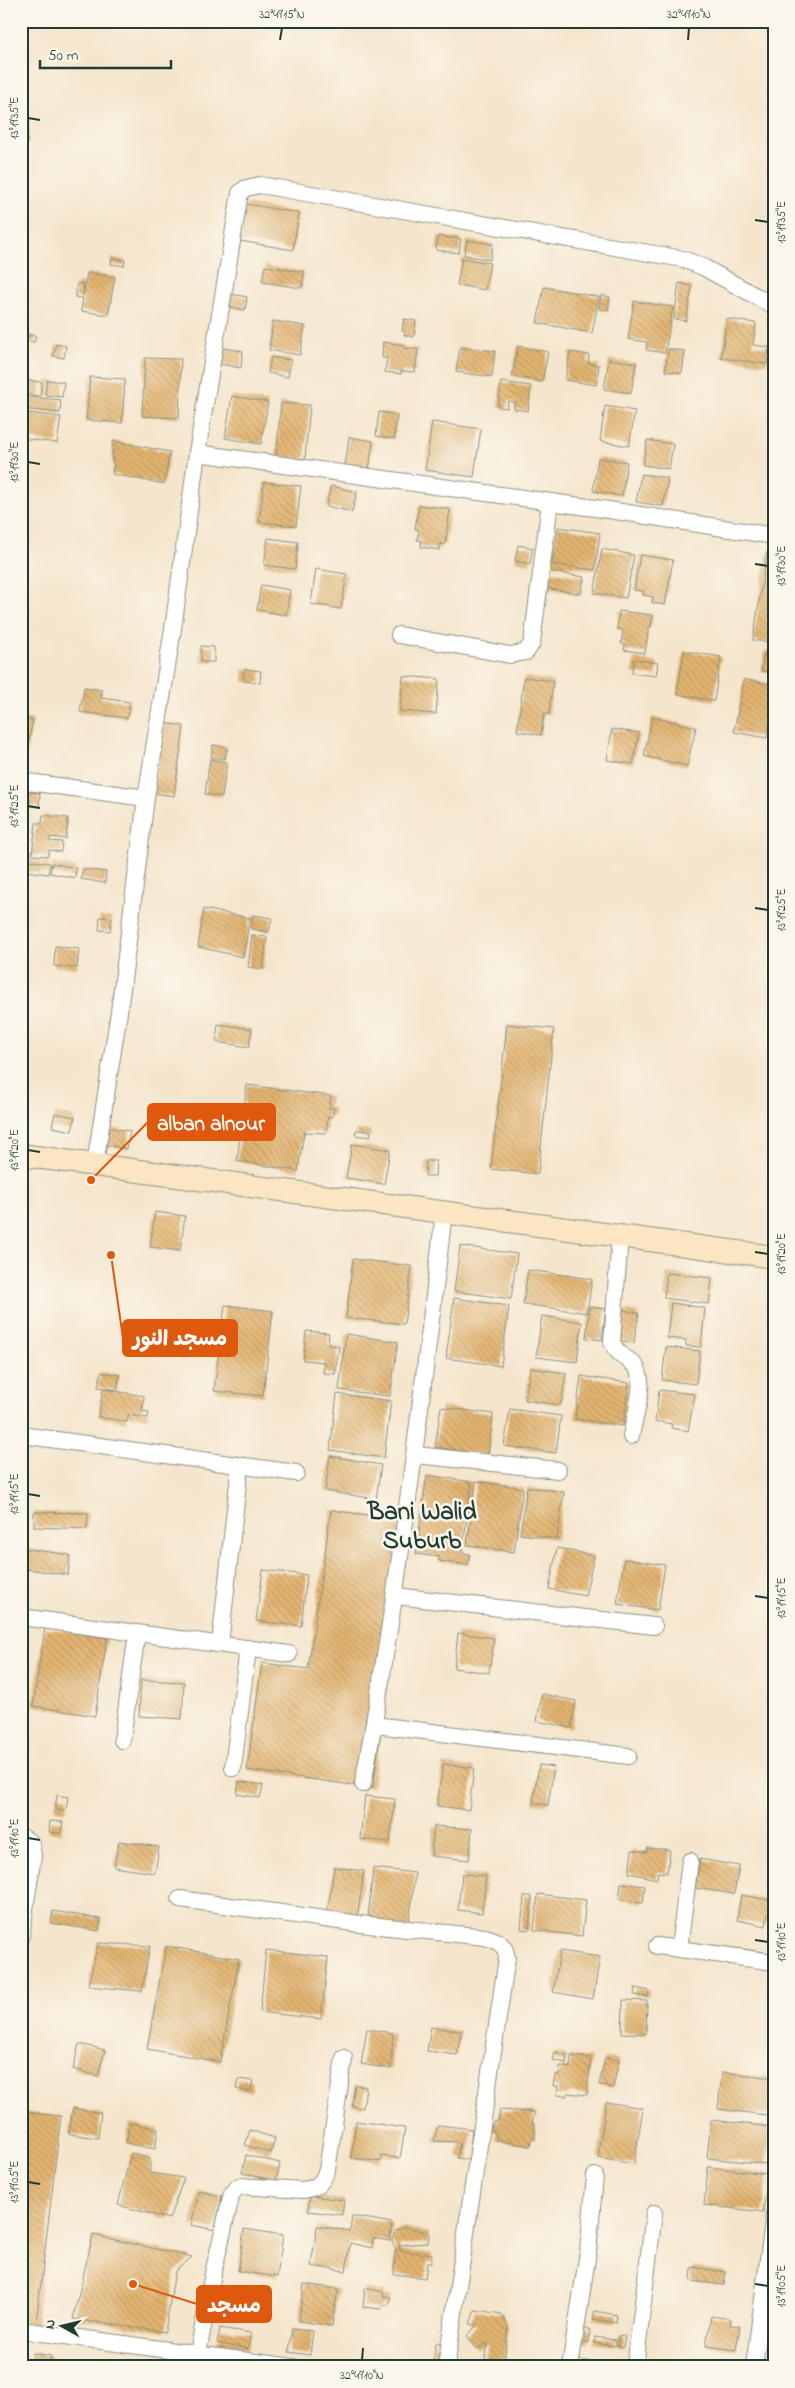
<svg xmlns="http://www.w3.org/2000/svg" width="795" height="2388" viewBox="0 0 795 2388" font-family="'Indie Flower','Playpen Sans Arabic',sans-serif">
<defs>
<pattern id="building-back-hatch" width="6" height="6" patternUnits="userSpaceOnUse" patternTransform="scale(1.25)"><rect width="6" height="6" fill="#e4b571"/><path d="M-1 5l2 2M0 0l6 6M5-1l2 2" fill="none" stroke="#b8945e"/></pattern>
</defs>
<rect width="100%" height="100%" fill="#fbf7ec"/>
<filter id="ink" filterUnits="userSpaceOnUse"><feTurbulence type="fractalNoise" baseFrequency=".02" numOctaves="2"/><feDisplacementMap in="SourceGraphic" scale="10" xChannelSelector="R" yChannelSelector="G"/><feConvolveMatrix kernelMatrix="1 2 1 2 8 2 1 2 1" color-interpolation-filters="sRGB"/></filter>
<filter id="wash" filterUnits="userSpaceOnUse"><feTurbulence type="fractalNoise" baseFrequency=".0096" numOctaves="4" result="noise"/><feDisplacementMap in="SourceGraphic" scale="20" xChannelSelector="R" yChannelSelector="G"/><feGaussianBlur stdDeviation="1.12" result="paint"/><feColorMatrix in="noise" values="0 0 0 0 0 0 0 0 0 0 0 0 0 0 0 0 0 1.4 0 .05"/><feComposite in="paint" operator="in"/></filter>
<g filter="url(#wash)">
<rect width="100%" height="100%" fill="#f5e5cc"/>
<g id="blocks">
<path fill="url(#building-back-hatch)" d="M21,118H29L27,144H21Z
M246,204L299,213L293,250L240,241Z
M438,236L461,239L459,253L436,250Z
M467,240L493,244L490,260L464,255Z
M112,258L125,260L124,266L111,264Z
M462,258L490,263L485,290L457,285Z
M21,266L25,267L22,286H21Z
M265,266L304,272L302,288L262,282Z
M87,273L115,277L108,315L81,311L83,298L75,297L77,283L84,284L83,296Z
M679,283L692,286L686,321L674,319Z
M544,287L599,297L592,333L537,323Z
M232,294L247,297L245,310L230,307Z
M601,295L610,297L608,310L599,309Z
M634,301L673,307L665,353L646,350L647,342L628,339Z
M404,319L416,321L414,337L404,335L405,332L402,331Z
M727,319L756,323L753,345L769,347L767,364L721,358Z
M273,321L305,326L300,355L269,350Z
M21,334L36,336L34,342L21,340Z
M383,342L404,345V348L418,349L415,372L401,371V374L385,372L387,358H382Z
M56,344L66,346L64,358L53,356Z
M518,346L548,352L542,382L512,376Z
M460,347L495,351L492,377L456,372Z
M223,348L243,351L241,368L220,364Z
M668,349L685,351L682,373L665,371Z
M570,352L589,355L588,363L599,365L596,385L565,380Z
M271,357L291,360L288,377L268,373Z
M145,358L181,359L179,418L142,416Z
M609,359L636,363L631,393L604,389Z
M90,377L125,379L122,423L86,420Z
M24,380L42,382L40,396L23,394Z
M47,380L64,382L62,397L45,395Z
M501,382L531,386L528,411L514,409L515,402L508,401L507,408L498,407Z
M21,396L61,400L60,413L21,409Z
M232,396L268,402L261,444L225,438Z
M281,403L310,405L305,459L276,457Z
M605,406L635,411L629,446L600,441Z
M21,412L61,417L57,443L21,438Z
M379,412L397,415L394,439L376,436Z
M432,422L481,429L474,477L425,470Z
M349,437L373,441L369,470L345,466Z
M647,440L673,444L669,469L643,465Z
M113,441L170,452L164,484L112,474L114,463L112,462Z
M598,458L627,462L622,496L593,491Z
M641,474L668,478L663,506L636,502Z
M264,482L301,486L296,526L259,522Z
M331,486L357,492L352,512L326,506Z
M419,505L450,509L445,545L440,544V550L421,547L422,541L417,540L419,530L415,529Z
M558,527L600,533L595,570L552,564Z
M268,538L298,542L295,569L264,565Z
M518,545L533,548L530,564L515,561Z
M602,549L634,555L626,598L594,593Z
M767,552L774,553V643L753,640Z
M640,555L673,560L665,605L652,603L653,597L643,595V591L634,590Z
M316,569L347,574L341,609L311,604Z
M547,571L584,577L581,594L545,588Z
M261,585L290,590L286,615L257,610Z
M619,611L653,615L651,627L649,626L645,653L624,650L625,644H621L623,630L617,629Z
M201,646L214,647V662H201Z
M684,651L721,657L714,701L677,694Z
M765,651L774,652V673L761,671Z
M634,659L658,663L656,676L632,673Z
M244,669L261,671L260,683L243,681Z
M403,676L439,679L436,714L400,711Z
M524,677L553,681L549,714H544L541,735L517,731Z
M744,679L774,685V705L767,738L734,732Z
M84,687L102,690L101,698L130,702L127,718L80,712Z
M652,717L696,727L687,766L644,756Z
M21,718L33,720L25,759L21,758Z
M164,723L184,726L174,796L153,793Z
M612,729L639,733L633,764L607,760Z
M213,745L227,747L225,759L211,757Z
M210,759L227,762L222,797L205,794Z
M21,792L40,793L39,807L21,805Z
M43,815L68,818L66,839L50,837L49,841L62,842L61,852L49,850L48,856L32,855L36,823H42Z
M26,860L50,863L48,874L25,871Z
M52,863L76,868L75,878L50,873Z
M83,869L106,872L105,883L81,879Z
M204,909L250,918L243,957L198,947Z
M253,915L272,918L269,932L251,929Z
M100,917L112,918L110,931L99,930Z
M252,935L267,937L263,969L248,967Z
M55,946L79,949L77,968L54,966Z
M218,1024L252,1029L249,1047L216,1042Z
M507,1024L554,1029L538,1174L491,1169Z
M247,1085L331,1096L329,1108H334L333,1117L328,1116L326,1133L304,1132L298,1171L237,1161Z
M55,1113L75,1117L72,1131L52,1127Z
M105,1127L130,1131L127,1149L102,1144Z
M356,1130L371,1131L370,1137L355,1135Z
M352,1144L390,1150L384,1184L346,1178Z
M426,1161H436L435,1176H425Z
M155,1212L185,1216L180,1251L150,1247Z
M460,1246L517,1254L511,1299L454,1291Z
M353,1259L412,1266L404,1324L346,1318Z
M528,1270L592,1279L587,1313L523,1304Z
M667,1273L712,1278L709,1304L664,1298Z
M454,1298L509,1306L501,1366L446,1358Z
M671,1303L705,1308L701,1347L686,1346V1340L667,1338Z
M225,1305L273,1311L263,1396L214,1391Z
M590,1306L606,1309L602,1340L586,1338Z
M622,1310L639,1313L634,1343L617,1340Z
M542,1316L582,1322L577,1362L536,1357Z
M306,1331L329,1333L328,1345L339,1346L335,1374L323,1373L324,1362L303,1360Z
M346,1334L398,1342L390,1396L339,1390Z
M666,1347L700,1351L696,1384L662,1380Z
M530,1368L566,1373L561,1405L525,1400Z
M101,1372L120,1375L117,1390L98,1387Z
M581,1376L629,1383L623,1426L575,1419Z
M103,1389L144,1396L142,1411L149,1412L148,1418L128,1415L127,1422L98,1417Z
M659,1390L695,1394L688,1431L671,1428L672,1424L655,1421Z
M337,1394L391,1401L384,1458L330,1450Z
M441,1407L493,1414L488,1455L435,1447Z
M510,1409L561,1416L556,1453L504,1446Z
M330,1456L381,1465L376,1499L325,1491Z
M427,1475L472,1482L462,1553L470,1554L468,1565L439,1561V1557L416,1554Z
M476,1481L523,1488L514,1552L467,1545Z
M527,1487L564,1492L557,1539L520,1534Z
M331,1510L410,1521L373,1788L247,1770L262,1663L308,1669Z
M34,1512L88,1513L87,1529L34,1527Z
M21,1548L70,1555L68,1575L21,1568Z
M557,1548L594,1556L585,1596L549,1589Z
M624,1559L665,1565L658,1610L617,1604Z
M263,1570L307,1575L301,1626L256,1621Z
M45,1628L107,1638L95,1716L33,1706Z
M458,1633L494,1638L489,1673L454,1668Z
M141,1680L184,1682L182,1719L139,1716Z
M542,1694L576,1701L571,1728L537,1721Z
M443,1764L474,1768L469,1810L437,1806Z
M539,1765L554,1767L548,1805L533,1803Z
M239,1781L263,1785L260,1798L237,1794Z
M57,1795L68,1797L66,1811L55,1810Z
M365,1796L395,1799L390,1842L360,1839Z
M50,1821L63,1822L61,1833L49,1832Z
M434,1826L472,1829L469,1860L431,1856Z
M119,1841L159,1847L155,1873L114,1867Z
M21,1847H24L22,1860H21Z
M647,1848L670,1850L667,1873L658,1872L657,1879L629,1873L632,1850L647,1852Z
M700,1859L739,1866L734,1894L695,1888Z
M334,1867L364,1871L356,1927L326,1923Z
M373,1868L415,1873L408,1933L367,1929Z
M462,1874L486,1876L482,1913L458,1910Z
M621,1883L645,1886L643,1903L619,1899Z
M538,1894L586,1900L582,1936L534,1930Z
M741,1895L774,1901V1914L768,1913L766,1926L737,1920Z
M524,1896H532L529,1930L521,1929Z
M53,1911L101,1919L99,1931L51,1923Z
M98,1943L150,1946L142,1991L88,1986Z
M166,1946L239,1959L220,2062L147,2049Z
M266,1950L328,1957L321,2019L260,2012Z
M560,1951L600,1957L593,1999L553,1992Z
M635,1988L649,1991L648,1997L634,1995Z
M623,2000L647,2001L646,2034L622,2033Z
M431,2027L461,2031L457,2055L427,2051Z
M367,2029L393,2033L391,2069L361,2064Z
M79,2044L105,2050L98,2076L73,2069Z
M555,2052L567,2055L566,2063L553,2060Z
M571,2056L591,2058L587,2095L568,2093L567,2096L557,2095L558,2086H553L555,2075H559L560,2066L570,2068Z
M605,2058L619,2060L613,2088L599,2085Z
M722,2072L774,2078V2116L718,2109Z
M238,2079L253,2081L251,2092L236,2089Z
M355,2085L366,2087L363,2108L352,2106Z
M606,2102L643,2108L634,2164L598,2158Z
M73,2108L101,2113L98,2138L69,2134Z
M500,2110L535,2112L532,2123L535,2124V2139H531L530,2146L496,2140V2132L490,2129L494,2122L498,2121Z
M21,2112L61,2116L36,2324L21,2322Z
M711,2120L771,2127L767,2164L707,2158Z
M356,2121L405,2128L400,2158L381,2156L380,2162L351,2158Z
M130,2123L158,2129L155,2149L126,2143Z
M438,2125L472,2129L469,2160L457,2158L460,2142L434,2141Z
M250,2130L275,2138L271,2153L245,2145Z
M131,2153L150,2159V2173L184,2178L169,2219L118,2205Z
M246,2155L280,2163L276,2181L242,2173Z
M708,2167L768,2174L763,2212L704,2205Z
M199,2191L222,2196L215,2230L191,2225Z
M310,2196L344,2200L342,2215L308,2211Z
M352,2216L392,2223L390,2241L373,2238L372,2248L350,2243L346,2271L311,2266L317,2226L350,2231Z
M404,2227L429,2233L428,2243L399,2245L400,2251L432,2254L431,2263H427L425,2278L394,2274L395,2251H397L392,2241L395,2231Z
M244,2229L283,2235L277,2277L238,2271Z
M93,2235L192,2257L175,2271L165,2332L73,2319Z
M692,2267L726,2272L724,2285L691,2281Z
M304,2284L338,2289L332,2326L299,2321Z
M365,2288L384,2292L383,2296L391,2297L388,2305H383L381,2309L363,2307Z
M475,2310L502,2314L508,2327L504,2363L485,2359L488,2343L477,2349L467,2336L477,2325L470,2324Z
M595,2311L617,2315L616,2323L593,2319Z
M711,2316L731,2319L730,2325L740,2326L736,2350L706,2346Z
M220,2328L251,2333L248,2349L217,2343Z
M582,2328L590,2329L589,2343L581,2342Z
M292,2329L313,2331L310,2355L289,2352Z
M619,2335L625,2336L623,2347L617,2346Z
M595,2337L615,2340V2346L594,2343Z
M436,2343L446,2346L444,2364L433,2363Z
M33,2353L51,2356L49,2367H31Z
M579,2360L613,2364V2367H578Z
M644,2361L675,2365V2367H644Z
M700,2361L725,2366V2367H699Z
M549,2362L558,2367H547Z"/>
</g>
</g>
<g filter="url(#ink)">
<use href="#blocks" fill-opacity="0" stroke="#8a9180" stroke-width="1"/>
<g fill="none" stroke-linecap="round" stroke-linejoin="round">
<g stroke="#8a9180" stroke-width="18">
<path id="minor" d="M197,453L609,510L774,536
M399,635L510,655L526,652L532,643L550,502
M21,781L146,798
M95,1164L119,1012L146,798L173,629L197,453L240,193L246,188L260,185L683,259L703,267L774,306
M620,1236L612,1342C617,1356 628,1357 636,1367C647,1382 634,1419 631,1436
M21,1435L296,1473
M416,1455L558,1470
M396,1596L654,1626
M21,1617L289,1654
M220,1644L240,1465
M375,1725L628,1756
M122,1740L137,1633
M233,1768L248,1648
M363,1784C398,1595 421,1405 444,1213
M21,1836L31,1843L33,1856L21,1936
M180,1899L360,1924L485,1937C499,1941 505,1944 507,1958L446,2367
M657,1946L774,1962
M679,1949L690,1861
M21,2330L293,2367
M198,2353L213,2273L232,2193L239,2186L303,2190C317,2188 322,2184 327,2170L344,2058
M570,2367L588,2252L595,2176
M635,2367L654,2213
M754,2367L774,2214"/>
</g>
<g stroke="#8a9180" stroke-width="24">
<path id="secondary" d="M21,1155L774,1257"/>
</g>
<use href="#minor" stroke="#fff" stroke-width="16"/>
<use href="#secondary" stroke="#fbe6c3" stroke-width="22"/>
</g>
</g>
<path fill="none" stroke="#1f3d34" stroke-width="2" d="M280,40L282,28M688,40L689,28M28,118L40,120M755,220L768,222M28,462L40,464M755,564L768,566M28,806L40,808M755,908L768,910M28,1150L40,1152M755,1252L768,1254M28,1494L40,1496M755,1596L768,1598M28,1838L40,1840M755,1940L768,1942M28,2182L40,2184M755,2284L768,2286M362,2360L363,2348"/>
<g text-anchor="middle" stroke-width="5" stroke-linejoin="round" paint-order="stroke">
<g font-size="25" font-weight="bold" fill="#1f3d34" stroke="#fbf7ec">
<text x="422" y="1519">Bani Walid<tspan x="422" dy="29">Suburb</tspan></text>
</g>
</g>
<path fill="none" stroke="#de580e" stroke-width="2" d="M91 1180L148 1122M111 1255L123 1338M133 2284L197 2304"/>
<g fill="#de580e" stroke="#fbf7ec" stroke-width="2">
<circle cx="91" cy="1180" r="5"/>
<circle cx="111" cy="1255" r="5"/>
<circle cx="133" cy="2284" r="5"/>
</g>
<g fill="#de580e" stroke="#de580e" stroke-width="2">
<rect x="148" y="1104" width="127" height="36" rx="5"/>
<rect x="123" y="1320" width="114" height="36" rx="5"/>
<rect x="197" y="2286" width="74" height="36" rx="5"/>
</g>
<g font-size="21" text-anchor="middle" font-weight="bold" fill="#fff">
<text x="211" y="1130">alban alnour</text>
<text x="180" y="1345">مسجد النور</text>
<text x="234" y="2312">مسجد</text>
</g>
<rect width="795" height="2388" fill="none" stroke="#fbf7ec" stroke-width="55"/>
<g transform="translate(62 2326) rotate(278)" stroke="#fbf7ec" stroke-width="4" paint-order="stroke">
<path d="M0-4L9 19L0 12L-9 19Z" fill="#1f3d34"/>
<text y="-8" font-size="14" font-weight="bold" text-anchor="middle" fill="#1f3d34">N</text>
</g>
<path d="M40 60v8h131v-8" fill="none" stroke="#1f3d34" stroke-width="2.5"/>
<text x="48" y="60" font-size="15" fill="#1f3d34" stroke="#fbf7ec" stroke-width="4" paint-order="stroke">50 m</text>
<rect x="28" y="28" width="740" height="2332" fill="none" stroke="#1f3d34" stroke-width="2"/>
<g font-size="12" text-anchor="middle" fill="#1f3d34">
<text x="282" y="18">32°49'15"N</text>
<text x="689" y="18">32°49'10"N</text>
<text transform="translate(14 118) rotate(-90)" y="4">13°19'35"E</text>
<text transform="translate(781 222) rotate(-90)" y="4">13°19'35"E</text>
<text transform="translate(14 462) rotate(-90)" y="4">13°19'30"E</text>
<text transform="translate(781 566) rotate(-90)" y="4">13°19'30"E</text>
<text transform="translate(14 806) rotate(-90)" y="4">13°19'25"E</text>
<text transform="translate(781 910) rotate(-90)" y="4">13°19'25"E</text>
<text transform="translate(14 1150) rotate(-90)" y="4">13°19'20"E</text>
<text transform="translate(781 1254) rotate(-90)" y="4">13°19'20"E</text>
<text transform="translate(14 1494) rotate(-90)" y="4">13°19'15"E</text>
<text transform="translate(781 1598) rotate(-90)" y="4">13°19'15"E</text>
<text transform="translate(14 1838) rotate(-90)" y="4">13°19'10"E</text>
<text transform="translate(781 1942) rotate(-90)" y="4">13°19'10"E</text>
<text transform="translate(14 2182) rotate(-90)" y="4">13°19'05"E</text>
<text transform="translate(781 2286) rotate(-90)" y="4">13°19'05"E</text>
<text x="362" y="2379">32°49'10"N</text>
</g>
</svg>
